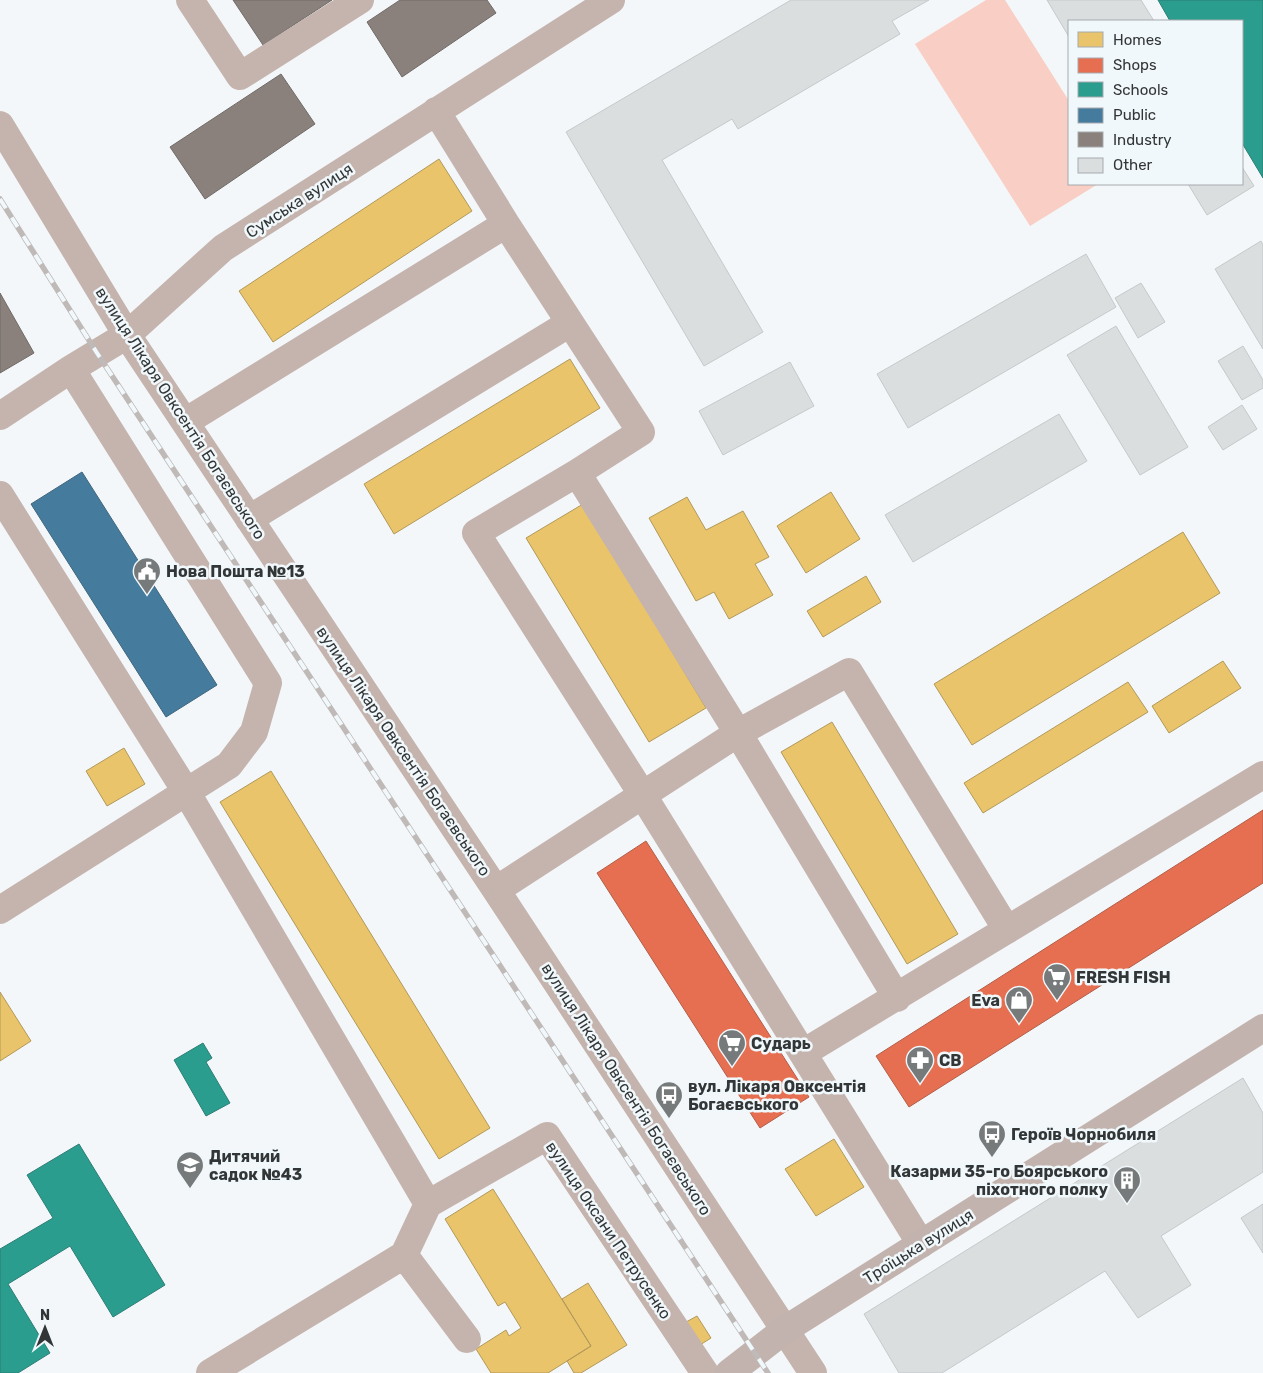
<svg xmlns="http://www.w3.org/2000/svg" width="1263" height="1373" viewBox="0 0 1263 1373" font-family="Rubik,sans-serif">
<rect width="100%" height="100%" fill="#f3f7f9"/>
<path fill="#f9cec4" d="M986,0H1005L1069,101V184H1098L1030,226L915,44Z"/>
<path fill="#e9c46a" stroke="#b2995b" d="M439,159L472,211L273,342L239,291Z
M570,359L600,408L394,534L364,484Z
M831,492L860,539L806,573L777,526Z
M687,497L706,530L743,511L769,557L755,564L773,595L729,619L714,592L696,601L649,518Z
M583,504L706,708L649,742L526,538Z
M1183,532L1220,593L972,745L934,684Z
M866,576L881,602L823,637L807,611Z
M1223,661L1241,688L1169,733L1152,706Z
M1128,682L1148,712L983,813L964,783Z
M832,722L958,934L907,964L781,752Z
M124,748L145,784L107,806L86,771Z
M271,771L490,1128L439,1159L220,802Z
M0,992L31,1041L0,1061Z
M834,1139L864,1187L816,1216L785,1169Z
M493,1189L591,1346L548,1373H491L476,1349L506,1330L509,1336L521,1328L505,1302L498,1306L445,1219Z
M588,1283L627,1345L581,1373H574L567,1361L591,1346L562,1299Z
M697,1316L711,1338L692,1350L677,1327Z"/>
<path fill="#e76f51" stroke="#b15e49" d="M1263,810V883L909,1107L876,1056Z
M646,841L809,1097L760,1128L597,873Z"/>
<path fill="#2a9d8f" stroke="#2d7e75" d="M1158,0H1263V178L1242,143V21H1170Z
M203,1043L212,1058L206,1062L230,1103L206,1116L174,1060Z
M79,1144L165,1285L113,1317L70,1246L8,1284L50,1353L18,1373H0V1249L53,1218L27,1175Z"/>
<path fill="#457b9d" stroke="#40667e" d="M82,472L217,685L166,717L31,504Z"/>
<path fill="#8a817c" stroke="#706a67" d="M233,0H332L263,45Z
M400,0H487L496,13L402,77L367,22Z
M281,74L315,124L205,199L170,147Z
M0,293L34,353L0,373Z"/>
<path fill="#dbdedf" stroke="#c5c9ca" d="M791,0H929L892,21L900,34L738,129L732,119L662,160L763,332L704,366L566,132Z
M1047,0H1141L1154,21H1069V37Z
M1242,167L1254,186L1207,215L1188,184H1242Z
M1261,241L1263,245V349L1215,269Z
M1086,254L1116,307L908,428L877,374Z
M1141,283L1165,322L1138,338L1115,298Z
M1116,326L1188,447L1140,475L1067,355Z
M1243,346L1263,380V388L1242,400L1218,361Z
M790,362L814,406L723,455L699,411Z
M1242,405L1257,429L1223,450L1208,427Z
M1059,414L1087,461L913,562L885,515Z
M1243,1078L1263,1113V1172L1161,1236L1191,1285L1138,1318L1105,1271L942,1373H899L864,1314Z
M1263,1204V1253L1241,1218Z"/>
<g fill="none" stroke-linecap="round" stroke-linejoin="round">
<path stroke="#c5b3ae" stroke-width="28" d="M190,0L240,76L360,0
M0,125L127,335L496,890L813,1373
M506,224L641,432L577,473
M0,416L71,369L127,335L223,248L611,0
M185,422L506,224L436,111
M0,495L187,793L428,1204
M249,519L570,323
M496,890L738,733L577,473L476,533L642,794L921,1244
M0,910L229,765L254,732L268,683L71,369
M897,998L738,733L849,672L1007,930
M803,1053L1263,775
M404,1255L467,1339
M210,1373L404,1255L428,1204L547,1136L705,1373"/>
<path stroke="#c3b3af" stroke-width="28" d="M729,1373L786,1329L1263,1028"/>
<g stroke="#bfb9b8" stroke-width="5.5">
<path id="rail" d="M0,199L97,353L768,1373"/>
</g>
<use href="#rail" stroke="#f1f8fb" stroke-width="4" stroke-dasharray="11" stroke-linecap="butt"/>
</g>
<defs>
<g id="civic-pin" transform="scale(1.4375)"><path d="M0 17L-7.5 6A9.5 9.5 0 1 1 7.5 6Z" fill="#767a7b" stroke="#f1f8fb"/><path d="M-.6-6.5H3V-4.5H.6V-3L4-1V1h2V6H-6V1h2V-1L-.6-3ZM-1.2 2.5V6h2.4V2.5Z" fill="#fff"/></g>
<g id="supermarket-pin" transform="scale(1.4375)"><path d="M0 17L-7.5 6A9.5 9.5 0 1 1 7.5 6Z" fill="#767a7b" stroke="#f1f8fb"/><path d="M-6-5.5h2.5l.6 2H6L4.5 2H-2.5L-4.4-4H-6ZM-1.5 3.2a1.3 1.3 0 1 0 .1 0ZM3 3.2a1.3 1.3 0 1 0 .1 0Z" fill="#fff"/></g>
<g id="shop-pin" transform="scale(1.4375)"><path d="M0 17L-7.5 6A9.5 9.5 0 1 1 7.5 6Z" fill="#767a7b" stroke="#f1f8fb"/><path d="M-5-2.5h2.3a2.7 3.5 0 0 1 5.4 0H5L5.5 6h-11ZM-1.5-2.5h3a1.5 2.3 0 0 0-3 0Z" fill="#fff"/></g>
<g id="pharmacy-pin" transform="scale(1.4375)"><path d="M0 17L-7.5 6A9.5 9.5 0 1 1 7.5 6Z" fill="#767a7b" stroke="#f1f8fb"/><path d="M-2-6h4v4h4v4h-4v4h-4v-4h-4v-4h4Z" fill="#fff"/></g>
<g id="bus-pin" transform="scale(1.4375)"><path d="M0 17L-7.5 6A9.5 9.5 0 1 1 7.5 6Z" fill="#767a7b" stroke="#f1f8fb"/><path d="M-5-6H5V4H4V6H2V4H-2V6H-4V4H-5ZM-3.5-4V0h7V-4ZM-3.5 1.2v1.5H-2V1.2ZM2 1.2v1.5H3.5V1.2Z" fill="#fff"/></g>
<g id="school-pin" transform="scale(1.4375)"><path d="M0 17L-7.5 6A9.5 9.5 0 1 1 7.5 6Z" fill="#767a7b" stroke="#f1f8fb"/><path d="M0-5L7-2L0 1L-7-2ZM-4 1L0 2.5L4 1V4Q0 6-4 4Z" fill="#fff"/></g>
<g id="building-pin" transform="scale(1.4375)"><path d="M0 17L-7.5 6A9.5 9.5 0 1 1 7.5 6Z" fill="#767a7b" stroke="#f1f8fb"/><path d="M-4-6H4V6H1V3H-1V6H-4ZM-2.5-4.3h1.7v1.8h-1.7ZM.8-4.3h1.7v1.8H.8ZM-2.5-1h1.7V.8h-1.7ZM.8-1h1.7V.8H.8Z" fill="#fff"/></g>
</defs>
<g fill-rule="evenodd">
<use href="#civic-pin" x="147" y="571"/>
<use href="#supermarket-pin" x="1057" y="977"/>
<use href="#shop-pin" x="1019" y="1000"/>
<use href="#supermarket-pin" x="732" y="1043"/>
<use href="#pharmacy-pin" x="920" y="1060"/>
<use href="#bus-pin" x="669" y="1095"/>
<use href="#bus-pin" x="992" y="1134"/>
<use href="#school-pin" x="190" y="1165"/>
<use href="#building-pin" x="1127" y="1180"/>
</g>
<g text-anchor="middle" stroke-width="5" stroke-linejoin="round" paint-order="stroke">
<g font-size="16" fill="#333637" stroke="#f1f8fb">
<text transform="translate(299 200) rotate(-33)" y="6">Сумська вулиця</text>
<text transform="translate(181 413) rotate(57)" y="6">вулиця Лікаря Овксентія Богаєвського</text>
<text transform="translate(404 751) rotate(56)" y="6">вулиця Лікаря Овксентія Богаєвського</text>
<text transform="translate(627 1089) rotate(57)" y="6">вулиця Лікаря Овксентія Богаєвського</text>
<text transform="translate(609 1230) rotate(56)" y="6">вулиця Оксани Петрусенко</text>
<text transform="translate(918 1246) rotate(-32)" y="6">Троїцька вулиця</text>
</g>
<g font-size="16" font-weight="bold" fill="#333637" stroke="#f1f8fb" text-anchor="start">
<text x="166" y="577">Нова Пошта №13</text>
<text x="1076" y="983">FRESH FISH</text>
<text x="1000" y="1006" text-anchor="end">Eva</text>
<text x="751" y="1049">Сударь</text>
<text x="939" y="1066">СВ</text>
<text x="688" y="1092">вул. Лікаря Овксентія<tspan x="688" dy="18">Богаєвського</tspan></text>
<text x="1011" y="1140">Героїв Чорнобиля</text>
<text x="209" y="1162">Дитячий<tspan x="209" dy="18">садок №43</tspan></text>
<text x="1108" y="1177" text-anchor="end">Казарми 35-го Боярського<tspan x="1108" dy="18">піхотного полку</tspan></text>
</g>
</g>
<rect x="1068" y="20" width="175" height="165" fill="#f1f8fb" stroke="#a5aaad"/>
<rect x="1078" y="32" width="25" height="15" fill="#e9c46a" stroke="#a5aaad"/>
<text x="1113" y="45" font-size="15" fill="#333637">Homes</text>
<rect x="1078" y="58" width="25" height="15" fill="#e76f51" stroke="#a5aaad"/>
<text x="1113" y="70" font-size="15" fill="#333637">Shops</text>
<rect x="1078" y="82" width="25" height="15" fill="#2a9d8f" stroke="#a5aaad"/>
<text x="1113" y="95" font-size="15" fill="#333637">Schools</text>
<rect x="1078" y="108" width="25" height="15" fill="#457b9d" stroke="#a5aaad"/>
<text x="1113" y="120" font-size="15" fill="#333637">Public</text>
<rect x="1078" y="132" width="25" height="15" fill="#8a817c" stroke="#a5aaad"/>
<text x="1113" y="145" font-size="15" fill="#333637">Industry</text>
<rect x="1078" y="158" width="25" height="15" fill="#dbdedf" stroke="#a5aaad"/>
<text x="1113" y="170" font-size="15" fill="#333637">Other</text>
<g transform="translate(45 1328)" stroke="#f1f8fb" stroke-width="4" paint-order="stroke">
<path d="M0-4L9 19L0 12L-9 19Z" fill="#333637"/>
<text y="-8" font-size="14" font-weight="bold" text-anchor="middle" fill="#333637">N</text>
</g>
</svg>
